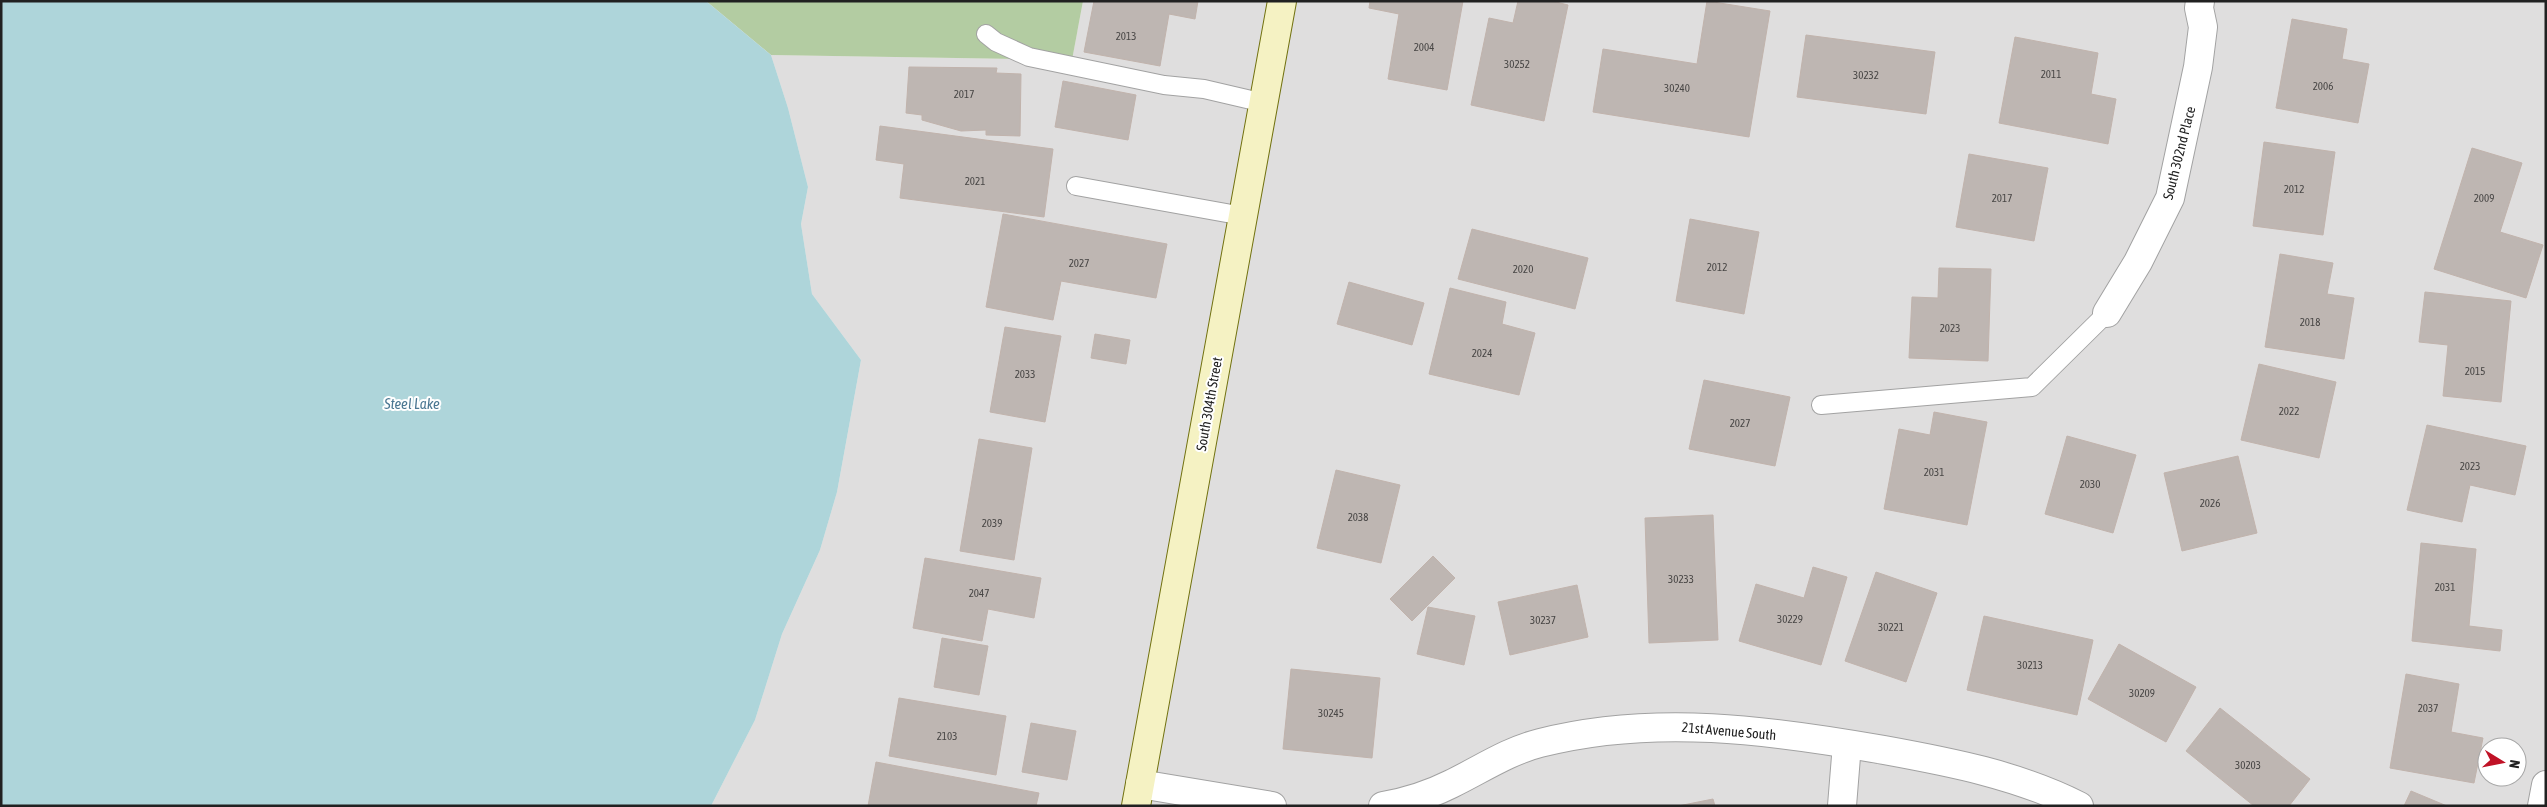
<svg xmlns="http://www.w3.org/2000/svg" width="2547" height="807" viewBox="0 0 2547 807" font-family="'Asap Condensed',sans-serif">
<rect width="100%" height="100%" fill="#f1ede9"/>
<path fill="#dfdede" fill-rule="evenodd" d="M1083,1H2546V806H711L755,720L782,634L820,550L837,492L861,360L812,294L801,224L808,187L788,108L771,55L1072,60ZM2487,747H2517V777H2487Z"/>
<path fill="#b3cca2" d="M706,1H1083L1072,60L771,55Z"/>
<path fill="#aed5da" d="M1,1H706L771,55L788,108L808,187L801,224L812,294L861,360L837,492L820,550L782,634L755,720L711,806H1Z"/>
<path fill="#beb6b2" stroke="#c1b3ac" d="M1094,1H1198L1195,19L1169,14L1160,66L1084,52Z
M1370,1H1463L1447,90L1388,79L1399,14L1369,8Z
M1518,1H1552L1568,5L1544,121L1471,105L1489,18L1513,23Z
M1707,1L1770,11L1749,137L1593,112L1603,49L1697,64Z
M2292,19L2347,29L2342,59L2369,64L2358,123L2276,108Z
M1806,35L1935,52L1926,114L1797,97Z
M2015,37L2098,53L2091,94L2116,99L2108,144L1999,123Z
M909,67L997,68L996,73L1021,74L1020,136L986,135V130L961,131L922,120V115L906,113Z
M1063,81L1136,95L1128,140L1055,127Z
M880,126L1053,149L1044,217L900,198L904,164L876,160Z
M2264,142L2335,152L2323,235L2253,226Z
M2472,148L2522,163L2500,232L2543,245L2526,298L2434,269Z
M1969,154L2048,168L2034,241L1956,227Z
M1003,214L1167,244L1156,298L1061,281L1053,320L986,307Z
M1690,219L1759,232L1744,314L1676,301Z
M1472,229L1588,258L1575,309L1458,279Z
M2280,254L2333,263L2327,294L2354,298L2344,359L2265,347Z
M1939,268L1991,269L1988,361L1909,358L1912,297L1938,298Z
M1349,282L1424,303L1412,345L1337,324Z
M1450,288L1506,302L1502,324L1535,333L1519,395L1429,374Z
M2425,292L2511,301L2501,402L2443,396L2448,345L2419,342Z
M1005,327L1061,336L1045,422L990,412Z
M1095,334L1130,340L1126,364L1091,358Z
M2259,364L2336,382L2319,458L2241,440Z
M1704,380L1790,397L1775,466L1689,449Z
M1934,412L1987,422L1967,525L1884,509L1899,429L1930,435Z
M2427,425L2526,446L2515,495L2470,485L2462,522L2407,510Z
M2067,436L2136,455L2113,533L2045,514Z
M979,439L1032,448L1014,560L960,551Z
M2238,456L2257,533L2182,551L2164,473Z
M1336,470L1400,485L1381,563L1317,548Z
M1713,515L1718,640L1649,643L1645,518Z
M2421,543L2476,549L2469,626L2502,630L2500,651L2412,641Z
M1433,556L1455,578L1412,621L1390,599Z
M925,558L1041,578L1034,618L988,609L982,641L913,628Z
M1813,567L1847,577L1821,665L1739,641L1756,584L1804,598Z
M1876,572L1937,593L1906,682L1845,661Z
M1577,585L1588,637L1510,655L1498,602Z
M1428,607L1475,616L1464,665L1417,654Z
M1984,616L2093,640L2077,715L1967,690Z
M942,638L988,646L979,695L934,687Z
M2119,644L2196,687L2166,742L2088,699Z
M1291,669L1380,678L1372,758L1283,749Z
M2406,674L2459,684L2451,732L2483,738L2474,783L2390,768Z
M899,698L1006,716L996,775L889,756Z
M2220,708L2310,779L2289,806H2254L2186,751Z
M1031,723L1076,731L1067,780L1022,772Z
M876,762L1039,793L1036,806H868Z
M2411,791L2447,806H2404Z
M1713,799L1715,806H1678Z"/>
<g fill="none" stroke-linecap="round" stroke-linejoin="round">
<g stroke="#a2a2a2" stroke-width="20">
<path id="lane" d="M986,34L996,42L1029,57L1164,85L1204,89L1264,103
M1076,186L1243,216
M1821,405L2032,387L2107,313"/>
</g>
<g stroke="#a2a2a2" stroke-width="30">
<path id="street" d="M2107,313L2138,262L2170,198L2198,67L2203,27L2199,8L2200,1
M1140,784L1272,806
M1383,806C1407,802 1429,795 1451,784C1480,770 1508,751 1540,743C1654,714 1770,730 1884,750C1950,762 2018,775 2079,806
M1842,806L1847,744
M2542,806L2546,785"/>
</g>
<g stroke="#71710f" stroke-width="30">
<path id="secondary" d="M1136,806L1282,1"/>
</g>
<use href="#lane" stroke="#fff" stroke-width="18"/>
<use href="#street" stroke="#fff" stroke-width="28"/>
<use href="#secondary" stroke="#f5f2c3" stroke-width="28"/>
</g>
<g text-anchor="middle" stroke-width="4" stroke-linejoin="round" paint-order="stroke">
<g font-size="11" fill="#484645">
<text x="1126" y="40">2013</text>
<text x="1424" y="51">2004</text>
<text x="1517" y="68">30252</text>
<text x="2051" y="78">2011</text>
<text x="1866" y="79">30232</text>
<text x="2323" y="90">2006</text>
<text x="1677" y="92">30240</text>
<text x="964" y="98">2017</text>
<text x="975" y="185">2021</text>
<text x="2294" y="193">2012</text>
<text x="2002" y="202">2017</text>
<text x="2484" y="202">2009</text>
<text x="1079" y="267">2027</text>
<text x="1717" y="271">2012</text>
<text x="1523" y="273">2020</text>
<text x="2310" y="326">2018</text>
<text x="1950" y="332">2023</text>
<text x="1482" y="357">2024</text>
<text x="2475" y="375">2015</text>
<text x="1025" y="378">2033</text>
<text x="2289" y="415">2022</text>
<text x="1740" y="427">2027</text>
<text x="2470" y="470">2023</text>
<text x="1934" y="476">2031</text>
<text x="2090" y="488">2030</text>
<text x="2210" y="507">2026</text>
<text x="1358" y="521">2038</text>
<text x="992" y="527">2039</text>
<text x="1681" y="583">30233</text>
<text x="2445" y="591">2031</text>
<text x="979" y="597">2047</text>
<text x="1790" y="623">30229</text>
<text x="1543" y="624">30237</text>
<text x="1891" y="631">30221</text>
<text x="2030" y="669">30213</text>
<text x="2142" y="697">30209</text>
<text x="2428" y="712">2037</text>
<text x="1331" y="717">30245</text>
<text x="947" y="740">2103</text>
<text x="2248" y="769">30203</text>
</g>
<g font-size="14" fill="#212121" stroke="#fff">
<text transform="translate(2179 153) rotate(-76)" y="5">South 302nd Place</text>
<text transform="translate(1209 404) rotate(-80)" y="5">South 304th Street</text>
<text transform="translate(1729 731) rotate(5)" y="5">21st Avenue South</text>
</g>
<g font-size="15" font-style="italic" fill="#4b7792" stroke="#fff">
<text x="412" y="409">Steel Lake</text>
</g>
</g>
<rect width="2547" height="807" fill="none" stroke="#212121" stroke-width="5"/>
<g transform="translate(2502 762) rotate(100)"><circle r="24" fill="#ffffff" stroke="#a6a6a6"/>
<path d="M0-4L9 19L0 12L-9 19Z" fill="#c01226"/>
<text y="-8" font-size="14" font-weight="bold" text-anchor="middle" fill="#212121">N</text>
</g>
</svg>
